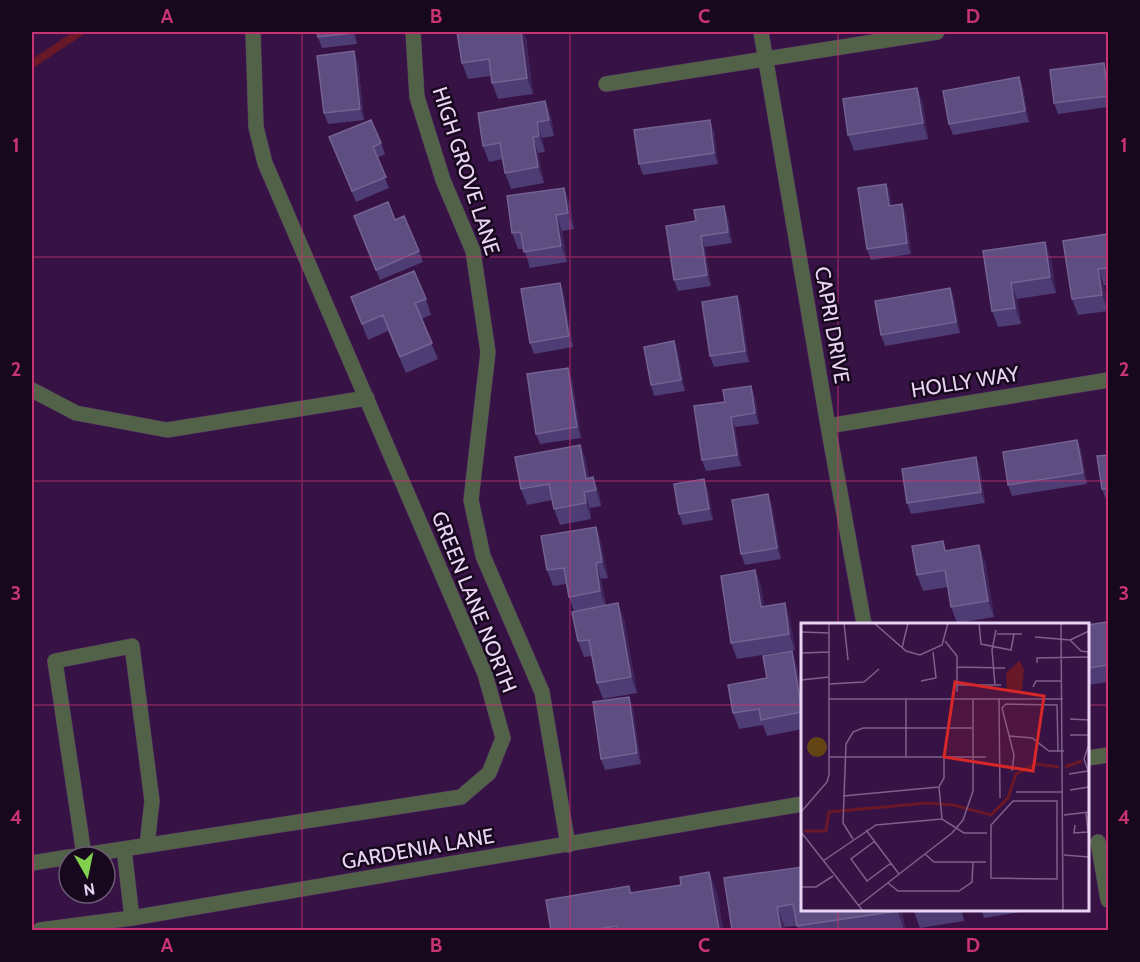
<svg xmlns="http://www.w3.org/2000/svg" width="1140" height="962" viewBox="0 0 1140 962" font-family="Cabin,sans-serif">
<rect width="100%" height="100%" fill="#371245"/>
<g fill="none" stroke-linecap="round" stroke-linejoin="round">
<path stroke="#691827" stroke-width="8" d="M32,64L80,32"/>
<g stroke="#533161" stroke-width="16">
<path id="minor" d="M413,32L417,97L443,180L473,251L488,352L471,500L483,556L542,692L568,845
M761,32L828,426L864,624
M606,84L937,32
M32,390L76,413L167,430L367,398
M828,426L1108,380
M1088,758L1108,755
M1098,842L1108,900
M124,849L132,918
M84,855L55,661L132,646L152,801L147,845
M71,857L461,797L489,773L503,738L485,674L265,163L256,127L253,32
M32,863L69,857
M40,930L132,918L802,804"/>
</g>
<use href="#minor" stroke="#526249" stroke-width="15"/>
</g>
<path fill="#4e3c74" d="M317,32H355L357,44L322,48L318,37Z
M526,38L533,94L498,99L492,83L491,76L468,79L462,63Z
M358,62L364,120L328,124L324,113Z
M1108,74V107L1058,114L1054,103Z
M917,88L923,104L928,139L854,151L848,135Z
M1023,88L1029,122L953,135L949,124Z
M545,101L551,117L554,136L542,138L545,152L538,153L544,183L511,189L505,173L503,159L489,162L483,146Z
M714,131L718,164L643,175L639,164Z
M329,137L381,143L385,154L377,158L389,188L356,202Z
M886,184L890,194L891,206L902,204L906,215L911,254L871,260L867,249Z
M564,188L570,204L574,229L562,231L567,262L530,268L524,249H518L512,233Z
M354,216L395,220L419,251L423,262L380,280Z
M728,217L732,243L705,247L711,286L678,291L674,280L666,226Z
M1108,234V285H1104L1108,311L1078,315L1072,299Z
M1045,242L1051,258L1056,293L1017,299L1021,324L998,327L992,311L983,251Z
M560,283L564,294L573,347L534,354L530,343Z
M950,288L954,299L960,333L885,346L881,335Z
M737,296L741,307L749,362L714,367L710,356Z
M351,297L426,299L431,315L421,319L438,359L406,373L388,331L368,340Z
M674,341L678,352L685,391L654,396L651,385Z
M572,379L581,438L540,444L536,434Z
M751,386L755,397L759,424L735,427L741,466L706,471L702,460L725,402Z
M1077,440L1081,450L1087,484L1012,496L1008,485Z
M580,445L586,461L589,478L599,493L601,506L590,508L591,519L560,525L554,509L552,500L527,505L521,489Z
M1108,455V505L1102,489Z
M976,457L980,468L985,503L911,514L907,503Z
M708,490L713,520L683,525L679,514Z
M768,494L772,505L781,559L745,565L741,554Z
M596,527L601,543L608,578L601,579L606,605L624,619L637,693L603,699L597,683L592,656L584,657L578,641L574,611L569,597L566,584L553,586L547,570Z
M947,551L985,561L994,617L957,623L951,607L948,587L923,591L917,575Z
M755,570L761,586L764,607L790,619L795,650L737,659L731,643Z
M1088,625L1108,630V682L1088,685Z
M792,651L797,667L802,696V729L767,736L763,725L739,729L733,713Z
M629,697L633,708L641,764L605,770L601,759Z
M724,878L902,909L905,930H798L797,926L785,927V930H732Z
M629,886L632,893L717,892L723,930H551Z
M913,909H962L964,921L920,928Z
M981,909H1039L984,918Z"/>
<path fill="#3e255b" d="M352,32H355L357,44L353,33Z
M521,32H523L526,38L533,94L527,78Z
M354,51L358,62L364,120L360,109Z
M1104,63L1108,76V95Z
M1019,77L1023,88L1029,122L1025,111Z
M917,88L923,104L928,139L923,123Z
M545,101L551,117L554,136L549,120Z
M710,120L714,131L718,164L714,153Z
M537,122L542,138L545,152L539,136Z
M533,137L538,153L544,183L538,167Z
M886,184L890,194L893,217L889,206Z
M564,188L570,204L574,229L568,213Z
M902,204L906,215L911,254L907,243Z
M724,206L728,217L732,243L728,232Z
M556,215L562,231L567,262L561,246Z
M701,236L705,247L711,286L707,275Z
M1045,242L1051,258L1056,293L1050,277Z
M1098,269L1104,285L1108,311L1102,295Z
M560,283L564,294L573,347L569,336Z
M1011,283L1017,299L1021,324L1015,308Z
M950,288L954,299L960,333L956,322Z
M737,296L741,307L749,362L745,351Z
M674,341L678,352L685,391L681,380Z
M568,368L572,379L581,438L577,427Z
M751,386L755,397L759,424L755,413Z
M731,417L735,427L741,466L737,455Z
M1077,440L1081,450L1087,484L1083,473Z
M580,445L586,461L591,491L586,479Z
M976,457L980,468L985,503L981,492Z
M593,477L599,493L601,506L596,490Z
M704,479L708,490L713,520L709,509Z
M584,492L590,508L591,519L586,503Z
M768,494L772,505L781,559L777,548Z
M596,527L601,543L608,578L602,562Z
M979,545L985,561L994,617L988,601Z
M596,563L601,579L606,607L600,591Z
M755,570L761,586L767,623L761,607Z
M618,603L624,619L637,693L631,677Z
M785,603L790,619L795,650L789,634Z
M792,651L797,667L802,696V712Z
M629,697L633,708L641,764L637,753Z
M709,872L717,892L723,930H719Z
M777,907L785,927V930H781V929Z
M897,909H902L905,930H904Z
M960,909H962L964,921Z"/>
<path fill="#5e4d81" stroke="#746293" stroke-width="1.5" d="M317,32H352L353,33L318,37Z
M457,32H521L527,78L492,83L489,59L462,63Z
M354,51L360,109L324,113L317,56Z
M1104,63L1108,96L1054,103L1050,70Z
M1019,77L1025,111L949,124L943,91Z
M917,88L923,123L848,135L843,99Z
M545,101L549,120L537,122L539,136L533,137L538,167L505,173L500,143L483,146L478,113Z
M371,120L381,143L373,147L386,177L352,191L329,137Z
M710,120L714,153L639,164L634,130Z
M886,184L889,206L902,204L907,243L867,249L858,188Z
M564,188L568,213L556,215L561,246L524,252L521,232L512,233L507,196Z
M388,202L395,220L404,216L419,251L376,270L354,216Z
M724,206L728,232L701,236L707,275L674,280L666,226L696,221L694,210Z
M1108,234V268L1098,269L1102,295L1072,299L1063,241Z
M1045,242L1050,277L1011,283L1015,308L992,311L983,251Z
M414,271L426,299L415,303L432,343L400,357L383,315L362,324L351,297Z
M560,283L569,336L530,343L521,289Z
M950,288L956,322L881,335L875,301Z
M737,296L745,351L710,356L702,302Z
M674,341L681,380L651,385L644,347Z
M568,368L577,427L536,434L527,374Z
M751,386L755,413L731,417L737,455L702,460L694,406L725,402L723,390Z
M1077,440L1083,473L1008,485L1003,452Z
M580,445L586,479L593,477L596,490L584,492L586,503L554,509L549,484L521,489L515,457Z
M1108,455V488L1102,489L1097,456Z
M976,457L981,492L907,503L902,469Z
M704,479L709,509L679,514L674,484Z
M768,494L777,548L741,554L732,500Z
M596,527L602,562L596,563L600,591L569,597L564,568L547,570L541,536Z
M943,541L945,551L979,545L988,601L951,607L945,570L917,575L912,546Z
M755,570L761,607L785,603L789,634L731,643L721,576Z
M618,603L631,677L597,683L589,640L578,641L572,612Z
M1106,622L1108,642V665L1088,668V625Z
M792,651L802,712L761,720L759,709L733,713L728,685L767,678L763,656Z
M629,697L637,753L601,759L593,702Z
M802,867V909H897V911L797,926L793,904L777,907L781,929L767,930H732L724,878Z
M709,872L719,930H618L617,926L597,929L598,930H551L546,900L629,886L630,893L681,885L680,877Z"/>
<path fill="none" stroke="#c83472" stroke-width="1.5" stroke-opacity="0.55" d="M302,32V930M570,32V930M838,32V624M32,257H1108M32,481H1108M32,705H802M1088,705H1108M838,910V930"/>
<g text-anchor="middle" stroke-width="5" stroke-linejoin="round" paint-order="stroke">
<g font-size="21" fill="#e9d4f3" stroke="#17081d">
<text transform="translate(466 171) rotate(72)" y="7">HIGH GROVE LANE</text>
<text transform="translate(832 325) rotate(80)" y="7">CAPRI DRIVE</text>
<text transform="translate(965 382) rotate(-9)" y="7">HOLLY WAY</text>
<text transform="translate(474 602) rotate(68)" y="7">GREEN LANE NORTH</text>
<text transform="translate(418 849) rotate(-10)" y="7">GARDENIA LANE</text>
</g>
</g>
<g transform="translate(801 623)">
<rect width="288" height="288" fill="#371245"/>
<path d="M6 124a10 10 0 1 1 20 0a10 10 0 1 1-20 0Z" fill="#634515"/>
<path d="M218,38L223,46L221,67L206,69L205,50Z" fill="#691827"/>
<path fill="none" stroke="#691827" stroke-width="3" d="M264,144L281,138M3,208H25L28,189L126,180L152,182L190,192L207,175L215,151L235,141L258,144"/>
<path fill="none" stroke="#7e608b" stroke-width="1.5" d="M43,0L47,37M73,0L105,28L119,32L141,22L147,0M178,0L180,21L210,27L213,11M260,0L262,288M0,9L28,10M196,11H221M234,14L269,17L280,28L288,29M269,17L288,8M144,18L156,33V69M101,25L107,0M0,30L28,29M236,40V35L288,34M156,44L204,45M0,57L28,54M120,58L135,55L132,29M28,61L63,59L78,46M156,62H200M194,62L191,27L195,7M232,64L235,58H260M198,75L199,175M28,76H262M269,96L288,97V107M269,112H288M208,113L231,115L248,128H263M288,121L283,136L288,150M28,134H185M105,134V76M211,148L213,132L201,85L205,81L256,82L257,128M268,151L287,148M269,167L288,164M215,169H262M42,173L138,164M212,178H256V256L190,255V202ZM0,189L26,159L28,152V0M263,192L288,189M141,196L138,164L143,155V134M274,202L273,210L287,209L285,190M65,207L98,251M0,209L62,288M52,216L42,200L45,121L52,109L62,105H172M74,218L50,236L66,258L90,240M124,231L133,239H185M263,232L288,234M22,238L75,202L141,196L163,210H186M87,260L97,268H158L171,259L172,239M0,264H15L32,253M57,283L151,210L162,197L172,168V76"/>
<path fill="#d62828" fill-opacity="0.15" stroke="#d62828" stroke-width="3" d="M154,59L243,73L232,148L143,134Z"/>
<rect width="288" height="288" fill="none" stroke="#e9d4f3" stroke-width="3"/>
</g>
<rect width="1140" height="962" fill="none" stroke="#17081d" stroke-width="66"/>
<g transform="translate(87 875) rotate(171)"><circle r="28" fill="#17081d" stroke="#6b5a73" stroke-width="1.5"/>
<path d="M0-4.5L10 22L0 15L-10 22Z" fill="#82d04f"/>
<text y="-9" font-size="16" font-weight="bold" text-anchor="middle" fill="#e9d4f3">N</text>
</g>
<rect x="33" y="33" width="1074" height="896" fill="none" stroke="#c83472" stroke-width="2"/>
<g font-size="20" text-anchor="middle" font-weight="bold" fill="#c83472">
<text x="167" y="23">A</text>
<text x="436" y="23">B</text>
<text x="704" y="23">C</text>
<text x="973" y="23">D</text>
<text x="16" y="152">1</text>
<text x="1124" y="152">1</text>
<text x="16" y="376">2</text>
<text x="1124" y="376">2</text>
<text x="16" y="600">3</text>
<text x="1124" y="600">3</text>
<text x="16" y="824">4</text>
<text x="1124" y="824">4</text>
<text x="167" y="952">A</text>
<text x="436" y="952">B</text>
<text x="704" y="952">C</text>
<text x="973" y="952">D</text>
</g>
</svg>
